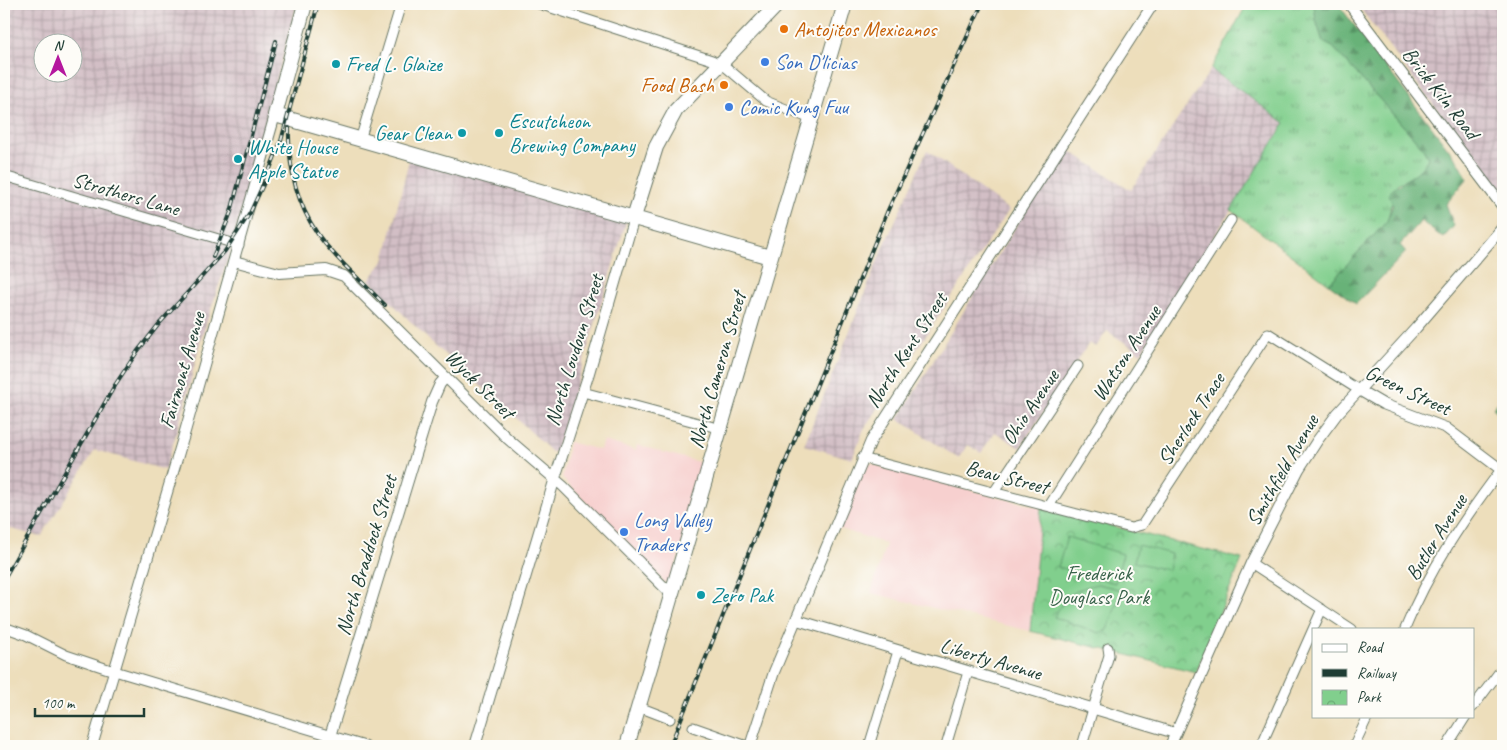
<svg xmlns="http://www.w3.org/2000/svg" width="1507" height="750" viewBox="0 0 1507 750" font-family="Caveat,sans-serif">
<defs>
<pattern id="industrial-grid" width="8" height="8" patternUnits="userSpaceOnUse" patternTransform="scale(1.25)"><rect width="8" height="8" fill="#d2bec5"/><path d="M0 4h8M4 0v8" fill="none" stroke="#aa9ca1"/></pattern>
<pattern id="grass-tufts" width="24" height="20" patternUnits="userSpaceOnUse" patternTransform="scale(1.25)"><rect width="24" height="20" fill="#81cf8d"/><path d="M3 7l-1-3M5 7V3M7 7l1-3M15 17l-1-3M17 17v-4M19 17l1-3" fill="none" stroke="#69a974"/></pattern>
<pattern id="forest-firs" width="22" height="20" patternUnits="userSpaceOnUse" patternTransform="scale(1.25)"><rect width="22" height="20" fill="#68b278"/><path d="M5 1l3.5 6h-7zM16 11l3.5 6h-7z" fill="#559263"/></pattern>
<pattern id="park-crowns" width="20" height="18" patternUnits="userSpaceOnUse" patternTransform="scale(1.25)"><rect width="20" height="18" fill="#81cf8d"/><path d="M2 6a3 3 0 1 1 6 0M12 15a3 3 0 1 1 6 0" fill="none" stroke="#69a974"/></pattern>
</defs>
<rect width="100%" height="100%" fill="#fdfcf7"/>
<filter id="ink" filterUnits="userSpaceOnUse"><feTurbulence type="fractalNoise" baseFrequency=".02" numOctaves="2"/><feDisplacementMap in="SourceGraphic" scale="10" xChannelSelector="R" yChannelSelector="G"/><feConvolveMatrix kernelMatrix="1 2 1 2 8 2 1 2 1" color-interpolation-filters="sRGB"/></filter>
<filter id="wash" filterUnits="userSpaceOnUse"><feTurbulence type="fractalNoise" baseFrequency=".0096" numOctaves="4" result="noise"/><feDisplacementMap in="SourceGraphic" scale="20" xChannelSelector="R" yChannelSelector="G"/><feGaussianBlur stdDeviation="1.12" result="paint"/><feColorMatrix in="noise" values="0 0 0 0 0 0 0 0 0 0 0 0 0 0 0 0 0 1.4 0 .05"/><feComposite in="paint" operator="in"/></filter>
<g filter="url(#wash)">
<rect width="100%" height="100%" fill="#eddebb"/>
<path fill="#f7d0cf" d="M603,441L636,450L637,445L706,464L671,581L664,582L562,478L569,442L600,450Z
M864,462L1041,508L1030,631L871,593L886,544L838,528Z"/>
<path fill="url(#industrial-grid)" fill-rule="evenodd" d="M4,4H297L231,249L201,339L183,411L165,470L95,450L41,537L4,527ZM42,42H72V72H42Z
M1362,4H1492L1503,13V196L1359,7Z
M1211,69L1286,123L1141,353L1107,331L1096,347L1089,343L1020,448L995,432L981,453L968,445L959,459L898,419L1064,147L1131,190Z
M927,150L1009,210L864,429L852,459L804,445L880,255Z
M410,156L627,219L556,452H552L509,411L428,339L369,280L384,261Z"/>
<path fill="url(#grass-tufts)" stroke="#508660" d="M1247,4H1309L1314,6L1316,20L1323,42L1333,47L1422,147L1428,158C1422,172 1411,177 1397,184L1387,221L1329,284L1231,210L1285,123L1211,69Z"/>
<path fill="url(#forest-firs)" stroke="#447856" d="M1309,4H1338L1462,167L1467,179L1446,204L1454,226L1443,238L1421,221L1400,245L1406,252L1356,304L1329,284L1387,221L1393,205L1388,194C1401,180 1420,176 1428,158L1422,147L1333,47L1323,42L1316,20L1314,6Z
M1503,397V417L1493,408Z"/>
<path fill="url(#park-crowns)" stroke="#508660" d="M1041,508L1242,559L1196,672L1030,631Z"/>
<path fill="#81cf8d" stroke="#508660" d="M1067,537L1123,554L1115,583L1058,567Z
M1138,545L1171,554L1168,570L1134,562Z
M1098,584L1122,590L1107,630L1099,633L1054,617C1066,596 1074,589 1098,584Z"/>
</g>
<g filter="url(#ink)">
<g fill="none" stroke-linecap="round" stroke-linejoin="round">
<g stroke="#677563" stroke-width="11">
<path id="minor" d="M539,4L712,60L727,68L766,101L811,119
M360,140L401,4
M4,176L239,245
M583,392L721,429
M862,458L1131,528L1142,525L1268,333L1359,390
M994,492L1078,366
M1049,506L1231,220
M1251,563L1352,629
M4,627L26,635L66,655L108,669L365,746
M1313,629L1322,609
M1405,629C1429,570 1465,517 1503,467
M639,707L670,719
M1473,707L1503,667
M693,727L747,746
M869,746L898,651
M946,746L968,672
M1082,746L1109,655L1108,648
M1261,746L1313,629
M1354,746L1368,716
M1447,746L1466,716"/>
</g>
<g stroke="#677563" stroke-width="12">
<path id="tertiary" d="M1349,4L1503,207
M234,261L279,273L326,270L344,276L508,439L563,486L672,595
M1359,390L1383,404L1446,428L1503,471
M797,620L1175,733
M92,746L184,435L275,115
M327,746L432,402L440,384L446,377
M475,746L555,478L588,376L634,217
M750,746L774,672L871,441L1153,4
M1170,746L1251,563L1299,469L1317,441L1337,414L1416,328L1503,227"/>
</g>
<g stroke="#677563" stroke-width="16">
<path id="primary" d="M305,4L275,115L770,257
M634,217L656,147L676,110L778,4
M627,746L845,4"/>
</g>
<use href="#minor" stroke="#fff" stroke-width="9"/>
<use href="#tertiary" stroke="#fff" stroke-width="10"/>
<use href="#primary" stroke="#fff" stroke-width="14"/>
<g stroke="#1f3d34" stroke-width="4">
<path id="rail" d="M289,128C288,164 296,202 317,233C332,256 365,284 385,305
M213,257L231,212L276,41
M6,575L115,385L137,352L159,324L225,251L250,213L268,174L281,141L318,4
M670,746L888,210L982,4"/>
</g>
<use href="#rail" stroke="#fdfcf7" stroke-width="2" stroke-dasharray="5.5" stroke-linecap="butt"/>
</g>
</g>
<g fill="#e8710a" stroke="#fdfcf7" stroke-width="2">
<circle cx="784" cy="29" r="5"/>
<circle cx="724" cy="85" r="5"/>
</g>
<g fill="#3f7fe0" stroke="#fdfcf7" stroke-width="2">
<circle cx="765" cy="62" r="5"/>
<circle cx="729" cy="107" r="5"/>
<circle cx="624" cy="532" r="5"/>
</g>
<g fill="#0f9aa8" stroke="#fdfcf7" stroke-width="2">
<circle cx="336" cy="64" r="5"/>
<circle cx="462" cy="133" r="5"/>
<circle cx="499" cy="133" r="5"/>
<circle cx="238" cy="159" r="5"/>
<circle cx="701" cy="595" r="5"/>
</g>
<g text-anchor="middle" stroke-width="4" stroke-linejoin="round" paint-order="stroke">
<g font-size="21" fill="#c56008" stroke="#fdfcf7" text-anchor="start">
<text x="794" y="36">Antojitos Mexicanos</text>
<text x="714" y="92" text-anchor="end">Food Bash</text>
</g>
<g font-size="21" fill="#366cbe" stroke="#fdfcf7" text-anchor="start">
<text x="775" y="69">Son D'licias</text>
<text x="739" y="114">Comic Kung Fuu</text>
<text x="634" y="527">Long Valley<tspan x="634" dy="24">Traders</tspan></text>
</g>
<g font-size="21" fill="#0d838f" stroke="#fdfcf7" text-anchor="start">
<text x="346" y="71">Fred L. Glaize</text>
<text x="509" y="128">Escutcheon<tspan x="509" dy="24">Brewing Company</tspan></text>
<text x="452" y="140" text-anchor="end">Gear Clean</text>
<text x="248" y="154">White House<tspan x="248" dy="24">Apple Statue</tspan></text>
<text x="711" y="602">Zero Pak</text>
</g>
<g font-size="21" fill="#1f3d34" stroke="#fdfcf7">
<text transform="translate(1441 93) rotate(52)" y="7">Brick Kiln Road</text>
<text transform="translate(126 194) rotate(16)" y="7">Strothers Lane</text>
<text transform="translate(574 350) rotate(-73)" y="7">North Loudoun Street</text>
<text transform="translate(906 350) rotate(-57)" y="7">North Kent Street</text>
<text transform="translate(1126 353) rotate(-57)" y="7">Watson Avenue</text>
<text transform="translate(182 370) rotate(-74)" y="7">Fairmont Avenue</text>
<text transform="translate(717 370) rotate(-74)" y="7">North Cameron Street</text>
<text transform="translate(480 384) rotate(45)" y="7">Wyck Street</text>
<text transform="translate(1408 390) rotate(25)" y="7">Green Street</text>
<text transform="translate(1030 407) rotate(-56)" y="7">Ohio Avenue</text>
<text transform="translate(1191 419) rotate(-57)" y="7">Sherlock Trace</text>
<text transform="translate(1282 470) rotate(-60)" y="7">Smithfield Avenue</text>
<text transform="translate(1007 477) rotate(14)" y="7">Beau Street</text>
<text transform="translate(1436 537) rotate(-58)" y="7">Butler Avenue</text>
<text transform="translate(366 555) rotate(-73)" y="7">North Braddock Street</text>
<text transform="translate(991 659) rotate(16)" y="7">Liberty Avenue</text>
</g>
<g font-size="21" fill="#38624a" stroke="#fdfcf7">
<text x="1099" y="580">Frederick<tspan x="1099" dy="24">Douglass Park</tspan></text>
</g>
</g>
<rect width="1507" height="750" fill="none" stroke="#fdfcf7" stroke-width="20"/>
<rect x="1312" y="628" width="162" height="90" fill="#fdfcf7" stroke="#a4b0a9"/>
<rect x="1322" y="644" width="25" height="8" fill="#ffffff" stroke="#a4b0a9"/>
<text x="1357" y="652" font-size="15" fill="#1f3d34">Road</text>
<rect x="1322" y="669" width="25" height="8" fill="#1f3d34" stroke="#a4b0a9"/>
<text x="1357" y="678" font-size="15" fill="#1f3d34">Railway</text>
<rect x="1322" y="690" width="25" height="15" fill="url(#park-crowns)" stroke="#a4b0a9"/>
<text x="1357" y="702" font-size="15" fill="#1f3d34">Park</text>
<g transform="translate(58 58)"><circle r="24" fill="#fdfcf7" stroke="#a4b0a9"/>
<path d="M0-4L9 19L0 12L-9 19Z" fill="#b5179e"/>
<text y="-8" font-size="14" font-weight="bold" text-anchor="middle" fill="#1f3d34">N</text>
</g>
<path d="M35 708v8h109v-8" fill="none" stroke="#1f3d34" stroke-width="2.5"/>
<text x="42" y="708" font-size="15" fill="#1f3d34" stroke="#fdfcf7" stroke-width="4" paint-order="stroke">100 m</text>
</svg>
